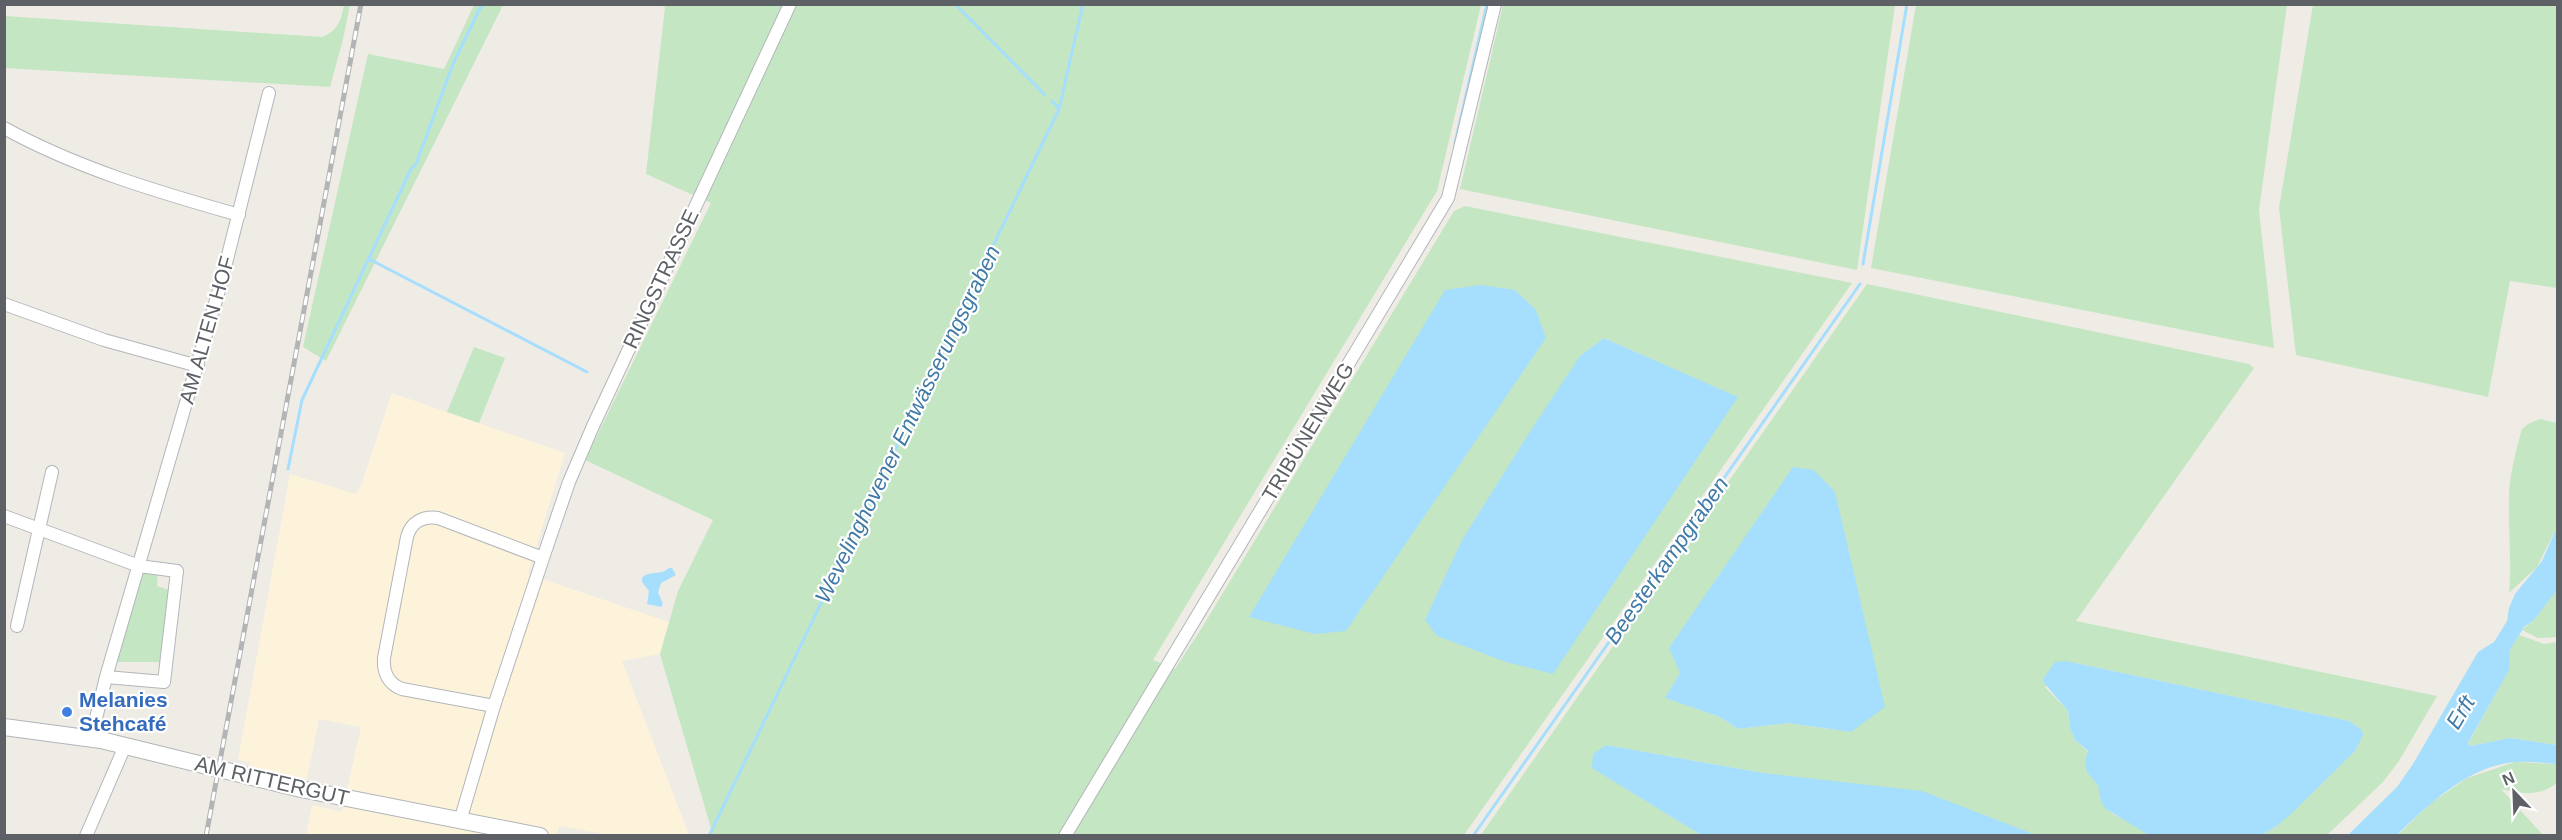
<svg xmlns="http://www.w3.org/2000/svg" width="2562" height="840" viewBox="0 0 2562 840" font-family="Arial,sans-serif">
<rect width="100%" height="100%" fill="#efece5"/>
<path fill="#fdf3db" d="M392,393L565,453L528,574L669,622L660,654L622,661L689,835H609L559,826L557,836L306,835L312,805L342,812L361,727L319,719L307,779L249,768L250,762L238,760L290,474L356,494L362,483Z"/>
<path fill="#c4e6c2" fill-rule="evenodd" d="M344,5H350L343,39L330,87L5,68V16L322,37C338,31 341,20 344,5Z
M474,5H503L326,361L303,347L368,54L444,69Z
M659,5H1481L1437,191L1153,660L1175,669L1203,626L1454,211L1465,206L1852,283L1464,835H713L660,654L678,591L713,520L585,460L711,203L646,174L665,7ZM1604,338L1737,397V398L1580,356Z
M1503,5H1895L1857,270L1460,189Z
M1916,5H2287L2259,210L2274,348L1871,268Z
M2313,5H2557V288L2510,281L2488,397L2296,355L2279,208Z
M1867,284L2249,364L2254,368L2076,621L2437,696L2399,761L2383,782L2327,835H2261L2277,826L2361,729L2349,721L2066,661L2045,687L2068,711L2070,728L2075,740L2088,752L2085,761L2100,788L2101,802L2113,814L2152,835H2036L2007,825L1763,773L1606,745L1593,768L1701,835L1480,836ZM1680,673L1851,732L1788,723L1738,729L1720,717L1666,698Z
M474,347L505,358L479,423L447,412Z
M2540,419L2557,423V527L2537,567L2509,593C2512,561 2508,530 2509,498C2509,475 2516,451 2522,429L2528,424Z
M144,570L158,571L157,586L172,591L165,662H116Z
M2557,590V637L2538,638L2522,630L2533,621Z
M2519,635L2544,644L2557,642V745L2510,738L2470,746L2468,744L2508,671L2510,650Z
M2515,762L2557,764V783C2539,797 2522,794 2501,789L2543,835L2397,836L2431,803L2467,778Z"/>
<path fill="#a6defe" d="M1481,285L1515,290L1536,310L1546,338L1346,631L1315,634L1249,617L1445,290Z
M1604,338L1738,397L1553,674L1506,662L1437,636L1425,620L1462,540L1531,430L1580,356Z
M1793,467L1814,470L1835,492L1885,707L1851,732L1788,723L1738,729L1720,717L1665,698L1680,673L1669,648Z
M2557,527V590L2533,621L2524,627L2510,650L2509,670L2468,743L2470,746L2510,738L2557,745V764C2544,763 2529,761 2516,762C2469,765 2428,805 2397,835H2348L2397,787L2413,764L2478,652L2494,642L2507,621L2509,608L2515,594L2542,561Z
M669,568H672L676,575L661,583L658,592L663,604L661,607L647,604L649,591L642,582V578C649,570 661,576 669,568Z
M2066,661L2349,721L2361,729L2363,735L2355,751L2293,812L2277,826L2261,835L2147,834L2106,809L2101,802L2098,785L2087,772L2085,761L2088,751L2075,740L2070,728L2068,711L2044,683L2043,679L2055,662Z
M1606,745L1763,773L1922,791L2036,835H1701L1592,768L1593,754Z"/>
<g fill="none" stroke-linecap="round" stroke-linejoin="round">
<path stroke="#a6defe" stroke-width="3" d="M955,4L1045,95
M1052,101L1059,109
M1455,143L1487,4
M369,259L587,372
M1863,264L1907,4
M288,469L302,400L411,169L416,164L453,64L482,4
M709,836L1059,109L1083,4
M1473,836L1860,284"/>
<g stroke="#b2b6ba" stroke-width="14">
<path id="street" d="M4,128C79,169 158,192 239,215
M4,304L104,340L198,366
M4,516L139,566L177,571L164,682L106,677
M543,558L569,482L593,426L790,4
M17,626L52,472
M91,739L106,677L221,283L269,93
M460,821L494,706L543,558L438,518C423,516 411,522 407,537L384,658C383,672 388,684 402,689L494,706
M86,836L125,746
M1065,836L1448,198L1495,4"/>
</g>
<g stroke="#b1b5ba" stroke-width="18">
<path id="secondary" d="M4,727L101,740L301,789L540,836"/>
</g>
<use href="#street" stroke="#fff" stroke-width="12"/>
<use href="#secondary" stroke="#fff" stroke-width="16"/>
<g stroke="#b3b4b5" stroke-width="5">
<path id="rail" d="M206,836L361,4"/>
</g>
<use href="#rail" stroke="#fff" stroke-width="3" stroke-dasharray="9" stroke-linecap="butt"/>
</g>
<circle fill="#3f7fe0" stroke="#fff" stroke-width="2" cx="67" cy="712" r="6"/>
<g text-anchor="middle" stroke-width="4.5" stroke-linejoin="round" paint-order="stroke">
<g font-size="21" fill="#5d6165" stroke="#fff">
<text transform="translate(661 279) rotate(-65)" y="7">RINGSTRASSE</text>
<text transform="translate(207 330) rotate(-74)" y="7">AM ALTEN HOF</text>
<text transform="translate(1308 432) rotate(-59)" y="7">TRIBÜNENWEG</text>
<text transform="translate(272 781) rotate(13)" y="7">AM RITTERGUT</text>
</g>
<g font-size="21" font-weight="bold" fill="#366cbe" stroke="#fff" text-anchor="start">
<text x="79" y="707">Melanies<tspan x="79" dy="24">Stehcafé</tspan></text>
</g>
<g font-size="22" font-style="italic" fill="#407aa7" stroke="#fff">
<text transform="translate(907 424) rotate(-64)" y="8">Wevelinghovener Entwässerungsgraben</text>
<text transform="translate(1666 560) rotate(-55)" y="8">Beesterkampgraben</text>
<text transform="translate(2460 712) rotate(-59)" y="8">Erft</text>
</g>
</g>
<rect width="2562" height="840" fill="none" stroke="#5d6165" stroke-width="12"/>
<g transform="translate(2514 792) rotate(337)" stroke="#ffffff" stroke-width="4.5" paint-order="stroke">
<path d="M0-4.5L10 22L0 15L-10 22Z" fill="#5d6165"/>
<text y="-9" font-size="16" font-weight="bold" text-anchor="middle" fill="#5d6165">N</text>
</g>
</svg>
